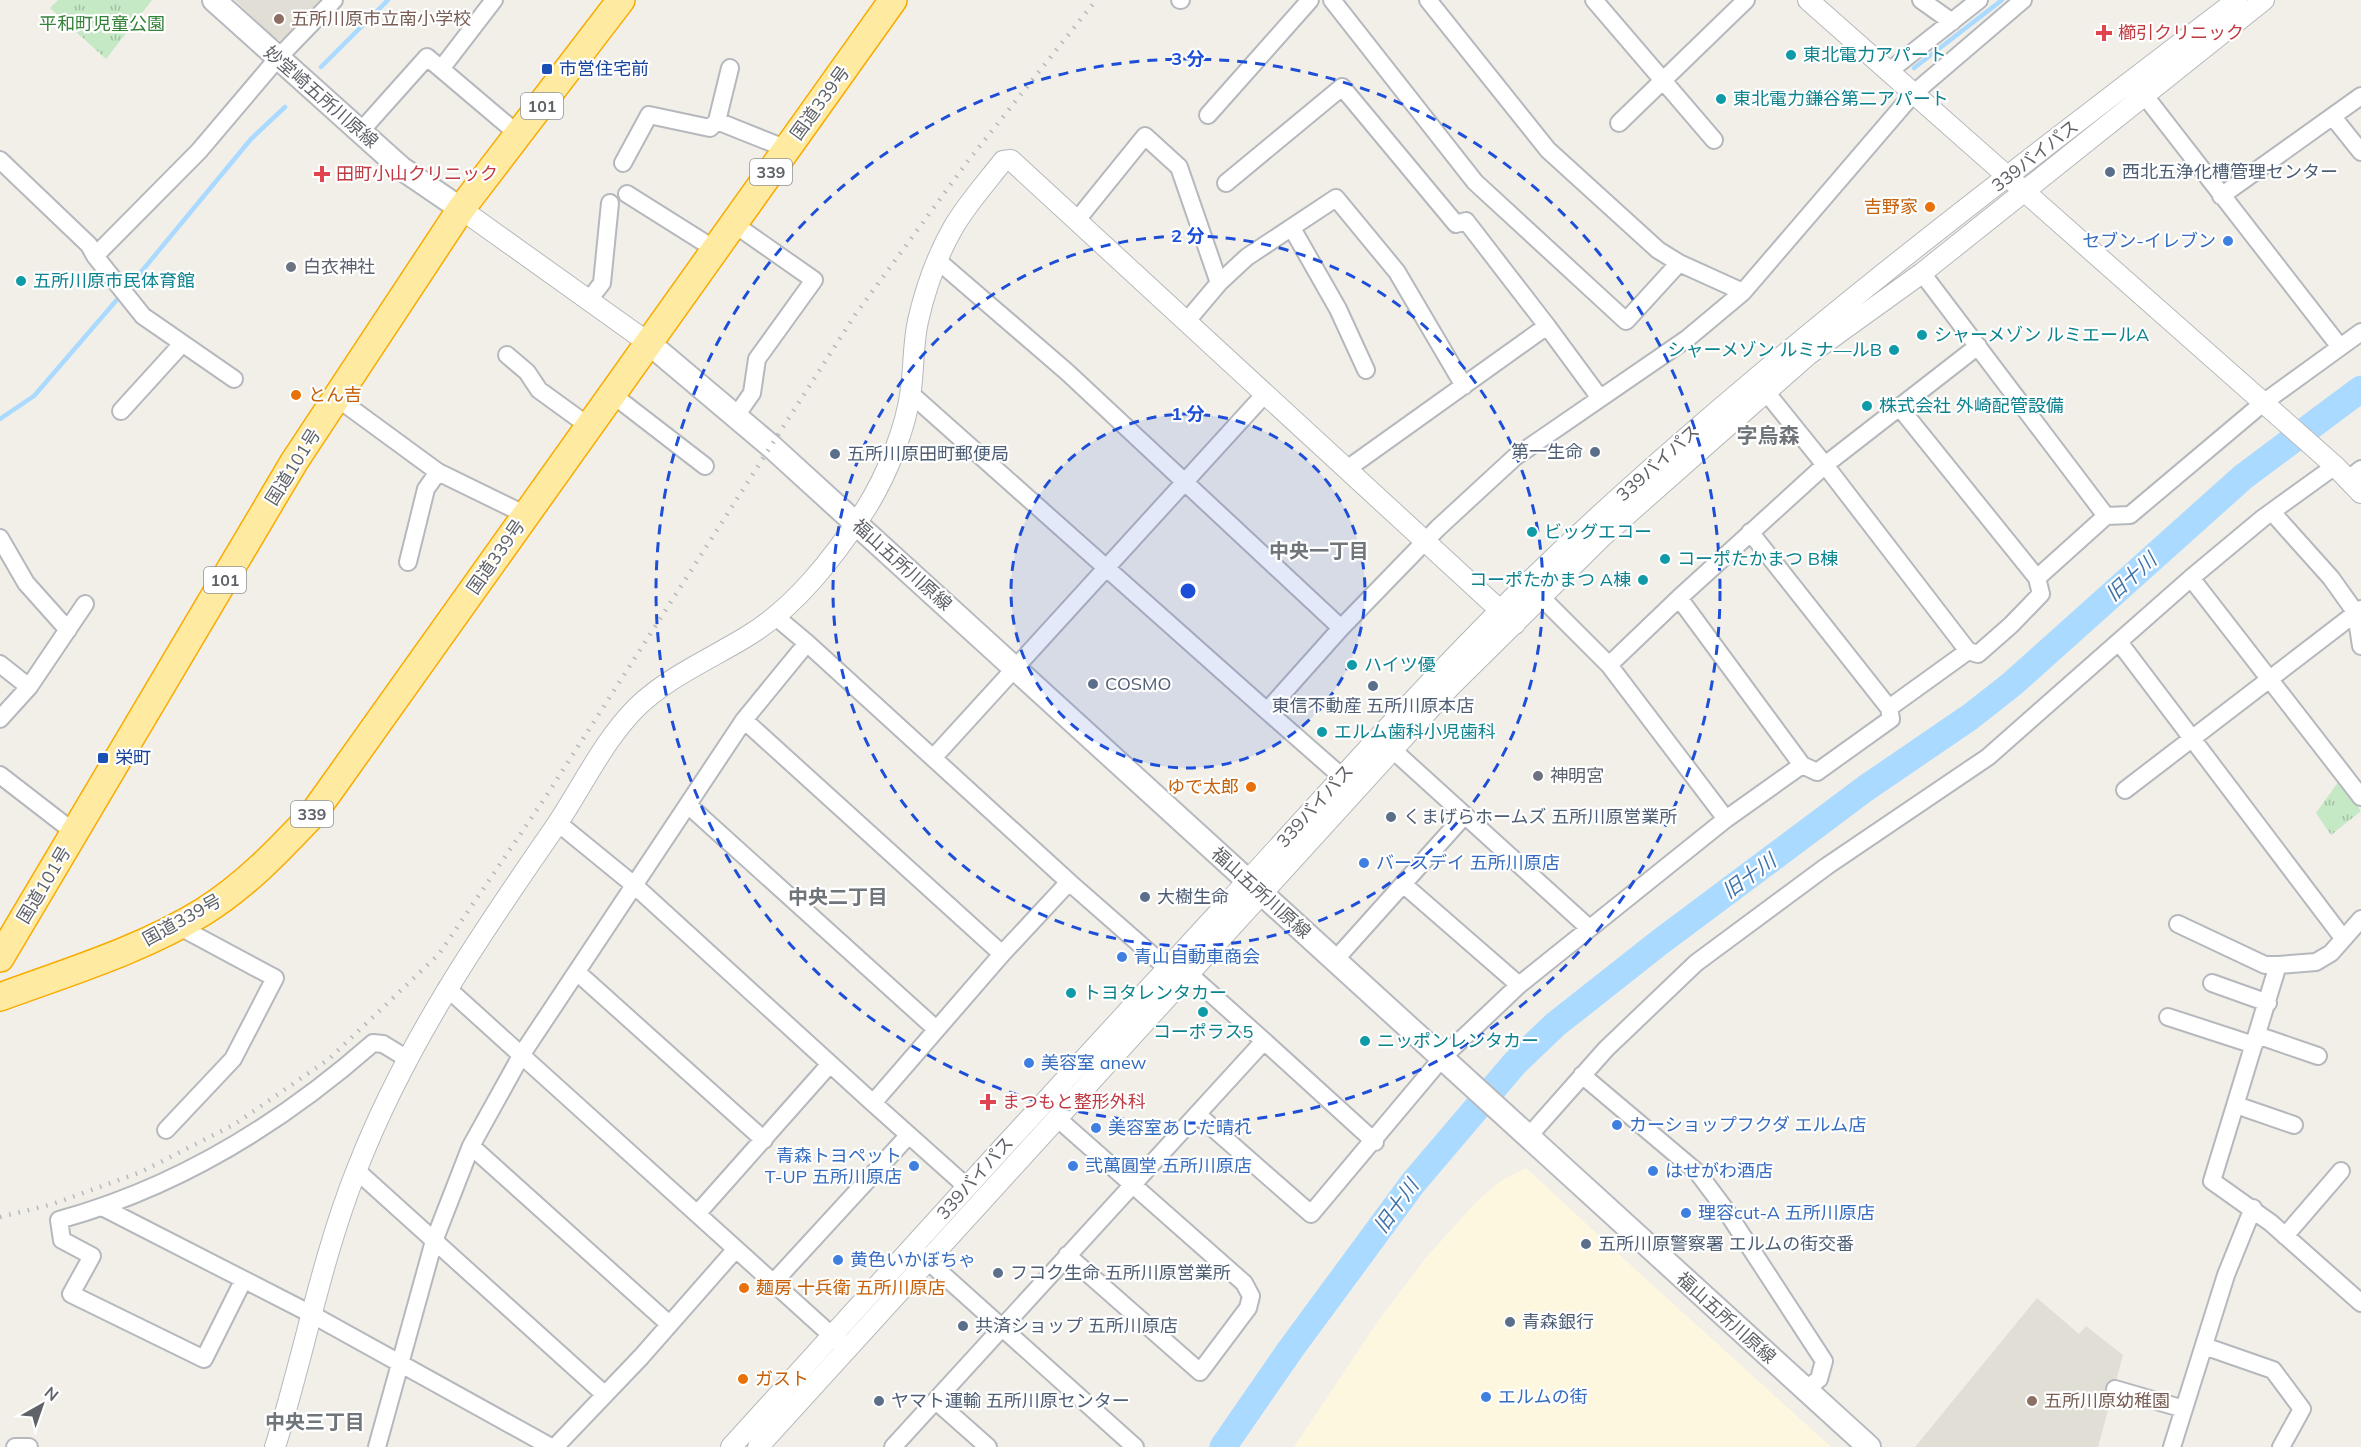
<svg xmlns="http://www.w3.org/2000/svg" width="2361" height="1447" viewBox="0 0 2361 1447" font-family="Mulish,'Noto Sans JP',sans-serif">
<defs>
<pattern id="grass-tufts" width="24" height="20" patternUnits="userSpaceOnUse" patternTransform="scale(1.5)"><rect width="24" height="20" fill="#c5e8c5"/><path d="M3 7l-1-3M5 7V3M7 7l1-3M15 17l-1-3M17 17v-4M19 17l1-3" fill="none" stroke="#a3c0a4"/></pattern>
</defs>
<rect width="100%" height="100%" fill="#f1efe8"/>
<path fill="#fef7e0" d="M1526,1168L1636,1270L1831,1447H1294L1378,1321L1425,1259L1477,1201L1502,1180Z"/>
<path fill="#e1ded6" d="M235,0H322L285,38L279,40L274,38Z
M2037,1298L2079,1334L2086,1326L2123,1355L2098,1447H1915Z"/>
<path fill="url(#grass-tufts)" d="M58,0H152L106,59L50,8Z
M2339,781L2361,811L2331,835L2316,813Z"/>
<g fill="none" stroke-linecap="round" stroke-linejoin="round">
<path stroke="#aadaff" stroke-width="4.5" d="M321,67L388,0
M1914,68L2002,0
M127,289L251,139L285,107
M0,419L34,396L121,295"/>
<path stroke="#aadaff" stroke-width="27" d="M1223,1447L1290,1350L1413,1183L1515,1063L1556,1024L1660,942L1866,788L1970,717L2012,684L2243,477L2361,389"/>
<g stroke="#b5b8bc" stroke-width="20">
<path id="minor" d="M1180,0H1181
M1332,0L1475,182L1626,321L1679,263
M1428,0L1548,150L1658,250L1679,263L1743,292
M1594,0L1714,140
M1921,0L1952,22
M441,69L494,0
M1888,72L1979,0
M2138,87L2340,347
M1208,115L1310,0
M2333,117L2361,152
M717,121L730,68
M1619,123L1746,0
M360,132L427,57L519,135
M0,160L89,245L95,256L199,151L277,59L334,0
M623,163L649,115L710,128L717,121L787,149
M1226,183L1342,87L1456,224L1466,221L1547,326
M627,194L716,250
M2221,196L2361,96
M1077,220L1145,136L1179,167L1219,283
M734,224L814,280L757,359L752,393L736,416
M1293,230L1338,309L1366,370
M95,256L143,316L234,379
M937,260L1067,372L1341,628
M589,300L602,283L610,203
M1186,322L1219,283L1247,257L1336,198L1397,272L1464,386
M507,355L527,372L539,390L590,427
M911,394L1267,711L1341,628L1438,528L1515,457L1688,338L1743,292L1913,94L2023,0
M613,395L705,466
M337,398L438,472L526,515
M1900,408L2037,578L2106,516L1922,273
M121,411L181,345
M1347,469L1547,326L1600,398
M2347,480L2361,469
M2272,512L2331,578L2356,613L2361,646
M2106,516L2130,515L2263,403L2361,332
M1750,532L1889,708L1968,651L1825,465L1766,392
M0,538L26,583L68,630
M408,562L426,489L438,472
M2191,578L2361,797
M1532,588L1609,665L1726,819
M776,617L807,643
M2119,642L2343,938
M1968,651L1978,654L2011,625L2041,594L2037,578
M0,664L29,687
M1609,665L1679,598L1825,465L1978,346
M1267,711L1341,776
M0,719L29,687L85,604
M744,720L1002,954
M1383,741L1589,928
M933,758L1264,395
M1802,765L1817,772L1891,719L1889,708
M0,775L75,833
M2125,790L2361,609
M688,805L936,1029
M1069,882L1167,968
M1403,884L1519,985
M2361,919L2331,953L2316,962L2278,965L2212,1181L2271,1223L2361,1303
M2178,924L2265,965H2278
M1335,960L1464,816
M578,973L764,1140
M1189,974L1264,1041
M2212,983L2268,1003
M447,988L840,1343
M2168,1017L2254,1045
M2257,1035L2318,1056
M1582,1075L1698,1173L1725,1209L1824,1361L1819,1379L1805,1390
M873,1103L967,1187
M2236,1105L2294,1125
M1197,1114L1311,1214L1442,1058L1519,985L1726,819L1802,765L1679,598
M1057,1118L1244,1283L1251,1296L1248,1308L1200,1372L1067,1255
M166,1130L233,1059L275,978L178,926
M1528,1137L1606,1049L1696,963L1827,866L1988,757L2191,578L2263,518L2335,466
M471,1146L669,1324
M356,1170L603,1393
M104,1208L311,1314L551,1447
M697,1214L830,1064
M2285,1236L2341,1171
M920,1254L1135,1447
M243,1281L204,1359L71,1294L92,1256L62,1240L59,1220C176,1188 282,1123 373,1043L383,1044L406,1058
M772,1284L908,1136
M2204,1346L2273,1370L2302,1409L2281,1447
M2115,1389L2184,1409
M936,1401L988,1447
M15,1447H29
M377,1447L434,1241L471,1146L522,1054L744,720L807,643L1069,882L1002,954L873,1103L634,885L558,823
M555,1447L641,1357L735,1250
M893,1447L1264,1041L1375,1142
M2172,1447L2226,1275L2253,1208"/>
</g>
<g stroke="#b5b8bc" stroke-width="22">
<path id="tertiary" d="M1808,0L2335,466L2361,493
M461,209L650,344
M275,1447C304,1355 321,1259 357,1169C405,1046 476,941 551,833C580,792 601,743 637,707C668,677 710,659 746,637C795,608 834,557 865,510C886,477 906,429 911,389C914,367 913,343 918,321C925,290 937,256 953,228C966,205 986,183 1003,161L1011,160L1515,624
M731,1447C893,1267 1056,1089 1220,911C1341,779 1459,644 1591,523C1795,335 2017,168 2237,0
M758,1447L1449,688L1603,536L1808,355L1922,273L2264,0"/>
</g>
<g stroke="#b6babf" stroke-width="26">
<path id="secondary" d="M214,0L401,168L461,209
M650,344L772,447L1869,1447"/>
</g>
<g stroke="#f9ab00" stroke-width="30">
<path id="trunk" d="M0,958L294,462L461,209L621,0
M0,997C68,972 141,950 203,912C245,886 279,850 313,814L893,0"/>
</g>
<use href="#minor" stroke="#fff" stroke-width="16"/>
<use href="#tertiary" stroke="#fff" stroke-width="20"/>
<use href="#secondary" stroke="#fff" stroke-width="22"/>
<use href="#trunk" stroke="#feeaa1" stroke-width="27"/>
<path stroke="#b6b7b8" stroke-width="4.5" stroke-dasharray="1.5 8" stroke-linecap="butt" d="M0,1217L53,1204L141,1172L235,1124L329,1059L439,954L545,798L855,315L968,161L1096,0"/>
</g>
<circle cx="1188" cy="591" r="177" fill="#1d4ed8" fill-opacity=".12"/>
<g fill="none" stroke="#1d4ed8" stroke-width="3" stroke-dasharray="10 8">
<circle cx="1188" cy="591" r="177"/>
<circle cx="1188" cy="591" r="355"/>
<circle cx="1188" cy="591" r="532"/>
</g>
<g fill="#8d6e63" stroke="#fff" stroke-width="2">
<circle cx="279" cy="19" r="6"/>
<circle cx="2032" cy="1401" r="6"/>
</g>
<g fill="#e0444e" stroke="#fff" stroke-width="2">
<path d="M2101 24h6v6h6v6h-6v6h-6v-6h-6v-6h6z"/>
<path d="M319 165h6v6h6v6h-6v6h-6v-6h-6v-6h6z"/>
<path d="M985 1093h6v6h6v6h-6v6h-6v-6h-6v-6h6z"/>
</g>
<g fill="#0f9aa8" stroke="#fff" stroke-width="2">
<circle cx="1791" cy="55" r="6"/>
<circle cx="1721" cy="99" r="6"/>
<circle cx="21" cy="281" r="6"/>
<circle cx="1922" cy="335" r="6"/>
<circle cx="1894" cy="350" r="6"/>
<circle cx="1867" cy="406" r="6"/>
<circle cx="1532" cy="532" r="6"/>
<circle cx="1665" cy="559" r="6"/>
<circle cx="1643" cy="580" r="6"/>
<circle cx="1352" cy="665" r="6"/>
<circle cx="1322" cy="732" r="6"/>
<circle cx="1071" cy="993" r="6"/>
<circle cx="1203" cy="1012" r="6"/>
<circle cx="1365" cy="1041" r="6"/>
</g>
<g fill="#1a4fb4" stroke="#fff" stroke-width="2">
<rect x="541" y="63" width="12" height="12" rx="3"/>
<rect x="97" y="752" width="12" height="12" rx="3"/>
</g>
<g fill="#5c6f8a" stroke="#fff" stroke-width="2">
<circle cx="2110" cy="172" r="6"/>
<circle cx="1595" cy="452" r="6"/>
<circle cx="835" cy="454" r="6"/>
<circle cx="1093" cy="684" r="6"/>
<circle cx="1373" cy="686" r="6"/>
<circle cx="1391" cy="817" r="6"/>
<circle cx="1145" cy="897" r="6"/>
<circle cx="1586" cy="1244" r="6"/>
<circle cx="998" cy="1273" r="6"/>
<circle cx="1510" cy="1322" r="6"/>
<circle cx="963" cy="1326" r="6"/>
<circle cx="879" cy="1401" r="6"/>
</g>
<g fill="#e8710a" stroke="#fff" stroke-width="2">
<circle cx="1930" cy="207" r="6"/>
<circle cx="296" cy="395" r="6"/>
<circle cx="1251" cy="787" r="6"/>
<circle cx="744" cy="1288" r="6"/>
<circle cx="743" cy="1379" r="6"/>
</g>
<g fill="#3f7fe0" stroke="#fff" stroke-width="2">
<circle cx="2228" cy="241" r="6"/>
<circle cx="1364" cy="863" r="6"/>
<circle cx="1122" cy="957" r="6"/>
<circle cx="1029" cy="1063" r="6"/>
<circle cx="1617" cy="1125" r="6"/>
<circle cx="1096" cy="1128" r="6"/>
<circle cx="914" cy="1166" r="6"/>
<circle cx="1073" cy="1166" r="6"/>
<circle cx="1653" cy="1171" r="6"/>
<circle cx="1686" cy="1213" r="6"/>
<circle cx="838" cy="1260" r="6"/>
<circle cx="1486" cy="1397" r="6"/>
</g>
<g fill="#6b7280" stroke="#fff" stroke-width="2">
<circle cx="291" cy="267" r="6"/>
<circle cx="1538" cy="776" r="6"/>
</g>
<g text-anchor="middle" stroke-width="4.5" stroke-linejoin="round" paint-order="stroke">
<g fill="#fff" stroke="#8f9295" stroke-width="1.5">
<rect x="521" y="93" width="42" height="26" rx="4.5"/>
<rect x="750" y="159" width="42" height="26" rx="4.5"/>
<rect x="204" y="567" width="42" height="26" rx="4.5"/>
<rect x="291" y="801" width="42" height="26" rx="4.5"/>
</g>
<g font-size="16" font-weight="bold" fill="#5f6368">
<text x="542" y="112">101</text>
<text x="771" y="178">339</text>
<text x="225" y="586">101</text>
<text x="312" y="820">339</text>
</g>
<g font-size="18" fill="#785e54" stroke="#fff" text-anchor="start">
<text x="291" y="25">五所川原市立南小学校</text>
<text x="2044" y="1407">五所川原幼稚園</text>
</g>
<g font-size="18" fill="#348238" stroke="#fff">
<text x="102" y="30">平和町児童公園</text>
</g>
<g font-size="18" fill="#be3a42" stroke="#fff" text-anchor="start">
<text x="2118" y="39">櫛引クリニック</text>
<text x="336" y="180">田町小山クリニック</text>
<text x="1002" y="1108">まつもと整形外科</text>
</g>
<g font-size="18" fill="#0d838f" stroke="#fff" text-anchor="start">
<text x="1803" y="61">東北電力アパート</text>
<text x="1733" y="105">東北電力鎌谷第二アパート</text>
<text x="33" y="287">五所川原市民体育館</text>
<text x="1934" y="341">シャーメゾン ルミエールA</text>
<text x="1882" y="356" text-anchor="end">シャーメゾン ルミナ―ルB</text>
<text x="1879" y="412">株式会社 外崎配管設備</text>
<text x="1544" y="538">ビッグエコー</text>
<text x="1677" y="565">コーポたかまつ B棟</text>
<text x="1631" y="586" text-anchor="end">コーポたかまつ A棟</text>
<text x="1364" y="671">ハイツ優</text>
<text x="1334" y="738">エルム歯科小児歯科</text>
<text x="1083" y="999">トヨタレンタカー</text>
<text x="1203" y="1038" text-anchor="middle">コーポラス5</text>
<text x="1377" y="1047">ニッポンレンタカー</text>
</g>
<g font-size="18" fill="#164399" stroke="#fff" text-anchor="start">
<text x="559" y="75">市営住宅前</text>
<text x="115" y="764">栄町</text>
</g>
<g font-size="18" fill="#5f6368" stroke="#fff">
<text transform="translate(321 97) rotate(41)" y="6">妙堂崎五所川原線</text>
<text transform="translate(820 103) rotate(-54)" y="6">国道339号</text>
<text transform="translate(2035 156) rotate(-38)" y="6">339バイパス</text>
<text transform="translate(1658 463) rotate(-42)" y="6">339バイパス</text>
<text transform="translate(293 467) rotate(-58)" y="6">国道101号</text>
<text transform="translate(496 557) rotate(-55)" y="6">国道339号</text>
<text transform="translate(902 565) rotate(42)" y="6">福山五所川原線</text>
<text transform="translate(1315 806) rotate(-48)" y="6">339バイパス</text>
<text transform="translate(44 885) rotate(-59)" y="6">国道101号</text>
<text transform="translate(1261 893) rotate(42)" y="6">福山五所川原線</text>
<text transform="translate(182 920) rotate(-29)" y="6">国道339号</text>
<text transform="translate(975 1178) rotate(-48)" y="6">339バイパス</text>
<text transform="translate(1726 1318) rotate(42)" y="6">福山五所川原線</text>
</g>
<g font-size="18" fill="#4e5e75" stroke="#fff" text-anchor="start">
<text x="2122" y="178">西北五浄化槽管理センター</text>
<text x="1583" y="458" text-anchor="end">第一生命</text>
<text x="847" y="460">五所川原田町郵便局</text>
<text x="1105" y="690">COSMO</text>
<text x="1373" y="712" text-anchor="middle">東信不動産 五所川原本店</text>
<text x="1403" y="823">くまげらホームズ 五所川原営業所</text>
<text x="1157" y="903">大樹生命</text>
<text x="1598" y="1250">五所川原警察署 エルムの街交番</text>
<text x="1010" y="1279">フコク生命 五所川原営業所</text>
<text x="1522" y="1328">青森銀行</text>
<text x="975" y="1332">共済ショップ 五所川原店</text>
<text x="891" y="1407">ヤマト運輸 五所川原センター</text>
</g>
<g font-size="18" fill="#c56008" stroke="#fff" text-anchor="start">
<text x="1918" y="213" text-anchor="end">吉野家</text>
<text x="308" y="401">とん吉</text>
<text x="1239" y="793" text-anchor="end">ゆで太郎</text>
<text x="756" y="1294">麺房 十兵衛 五所川原店</text>
<text x="755" y="1385">ガスト</text>
</g>
<g font-size="18" fill="#366cbe" stroke="#fff" text-anchor="start">
<text x="2216" y="247" text-anchor="end">セブン-イレブン</text>
<text x="1376" y="869">バースデイ 五所川原店</text>
<text x="1134" y="963">青山自動車商会</text>
<text x="1041" y="1069">美容室 anew</text>
<text x="1629" y="1131">カーショップフクダ エルム店</text>
<text x="1108" y="1134">美容室あした晴れ</text>
<text x="902" y="1162" text-anchor="end">青森トヨペット<tspan x="902" dy="21">T-UP 五所川原店</tspan></text>
<text x="1085" y="1172">弐萬圓堂 五所川原店</text>
<text x="1665" y="1177">はせがわ酒店</text>
<text x="1698" y="1219">理容cut-A 五所川原店</text>
<text x="850" y="1266">黄色いかぼちゃ</text>
<text x="1498" y="1403">エルムの街</text>
</g>
<g font-size="18" fill="#5b616d" stroke="#fff" text-anchor="start">
<text x="303" y="273">白衣神社</text>
<text x="1550" y="782">神明宮</text>
</g>
<g font-size="20" font-weight="bold" fill="#70757a" stroke="#fff">
<text x="1319" y="558">中央一丁目</text>
<text x="838" y="904">中央二丁目</text>
<text x="315" y="1429">中央三丁目</text>
</g>
<g font-size="20" font-style="italic" fill="#4174aa" stroke="#fff">
<text transform="translate(2131 577) rotate(-42)" y="7">旧十川</text>
<text transform="translate(1749 876) rotate(-36)" y="7">旧十川</text>
<text transform="translate(1396 1206) rotate(-54)" y="7">旧十川</text>
</g>
<g font-size="21" font-weight="bold" fill="#70757a" stroke="#fff">
<text x="1768" y="443">字烏森</text>
</g>
</g>
<circle cx="1188" cy="591" r="9" fill="#1d4ed8" stroke="#fff" stroke-width="3"/>
<g font-size="18" text-anchor="middle" font-weight="bold" fill="#1d4ed8" stroke="#fff" stroke-width="4.5" stroke-linejoin="round" paint-order="stroke">
<text x="1188" y="65">3 分</text>
<text x="1188" y="242">2 分</text>
<text x="1188" y="420">1 分</text>
</g>
<g transform="translate(42 1405) rotate(40)" stroke="#ffffff" stroke-width="4.5" paint-order="stroke">
<path d="M0-4.5L10 22L0 15L-10 22Z" fill="#5f6368"/>
<text y="-9" font-size="16" font-weight="bold" text-anchor="middle" fill="#5f6368">N</text>
</g>
</svg>
